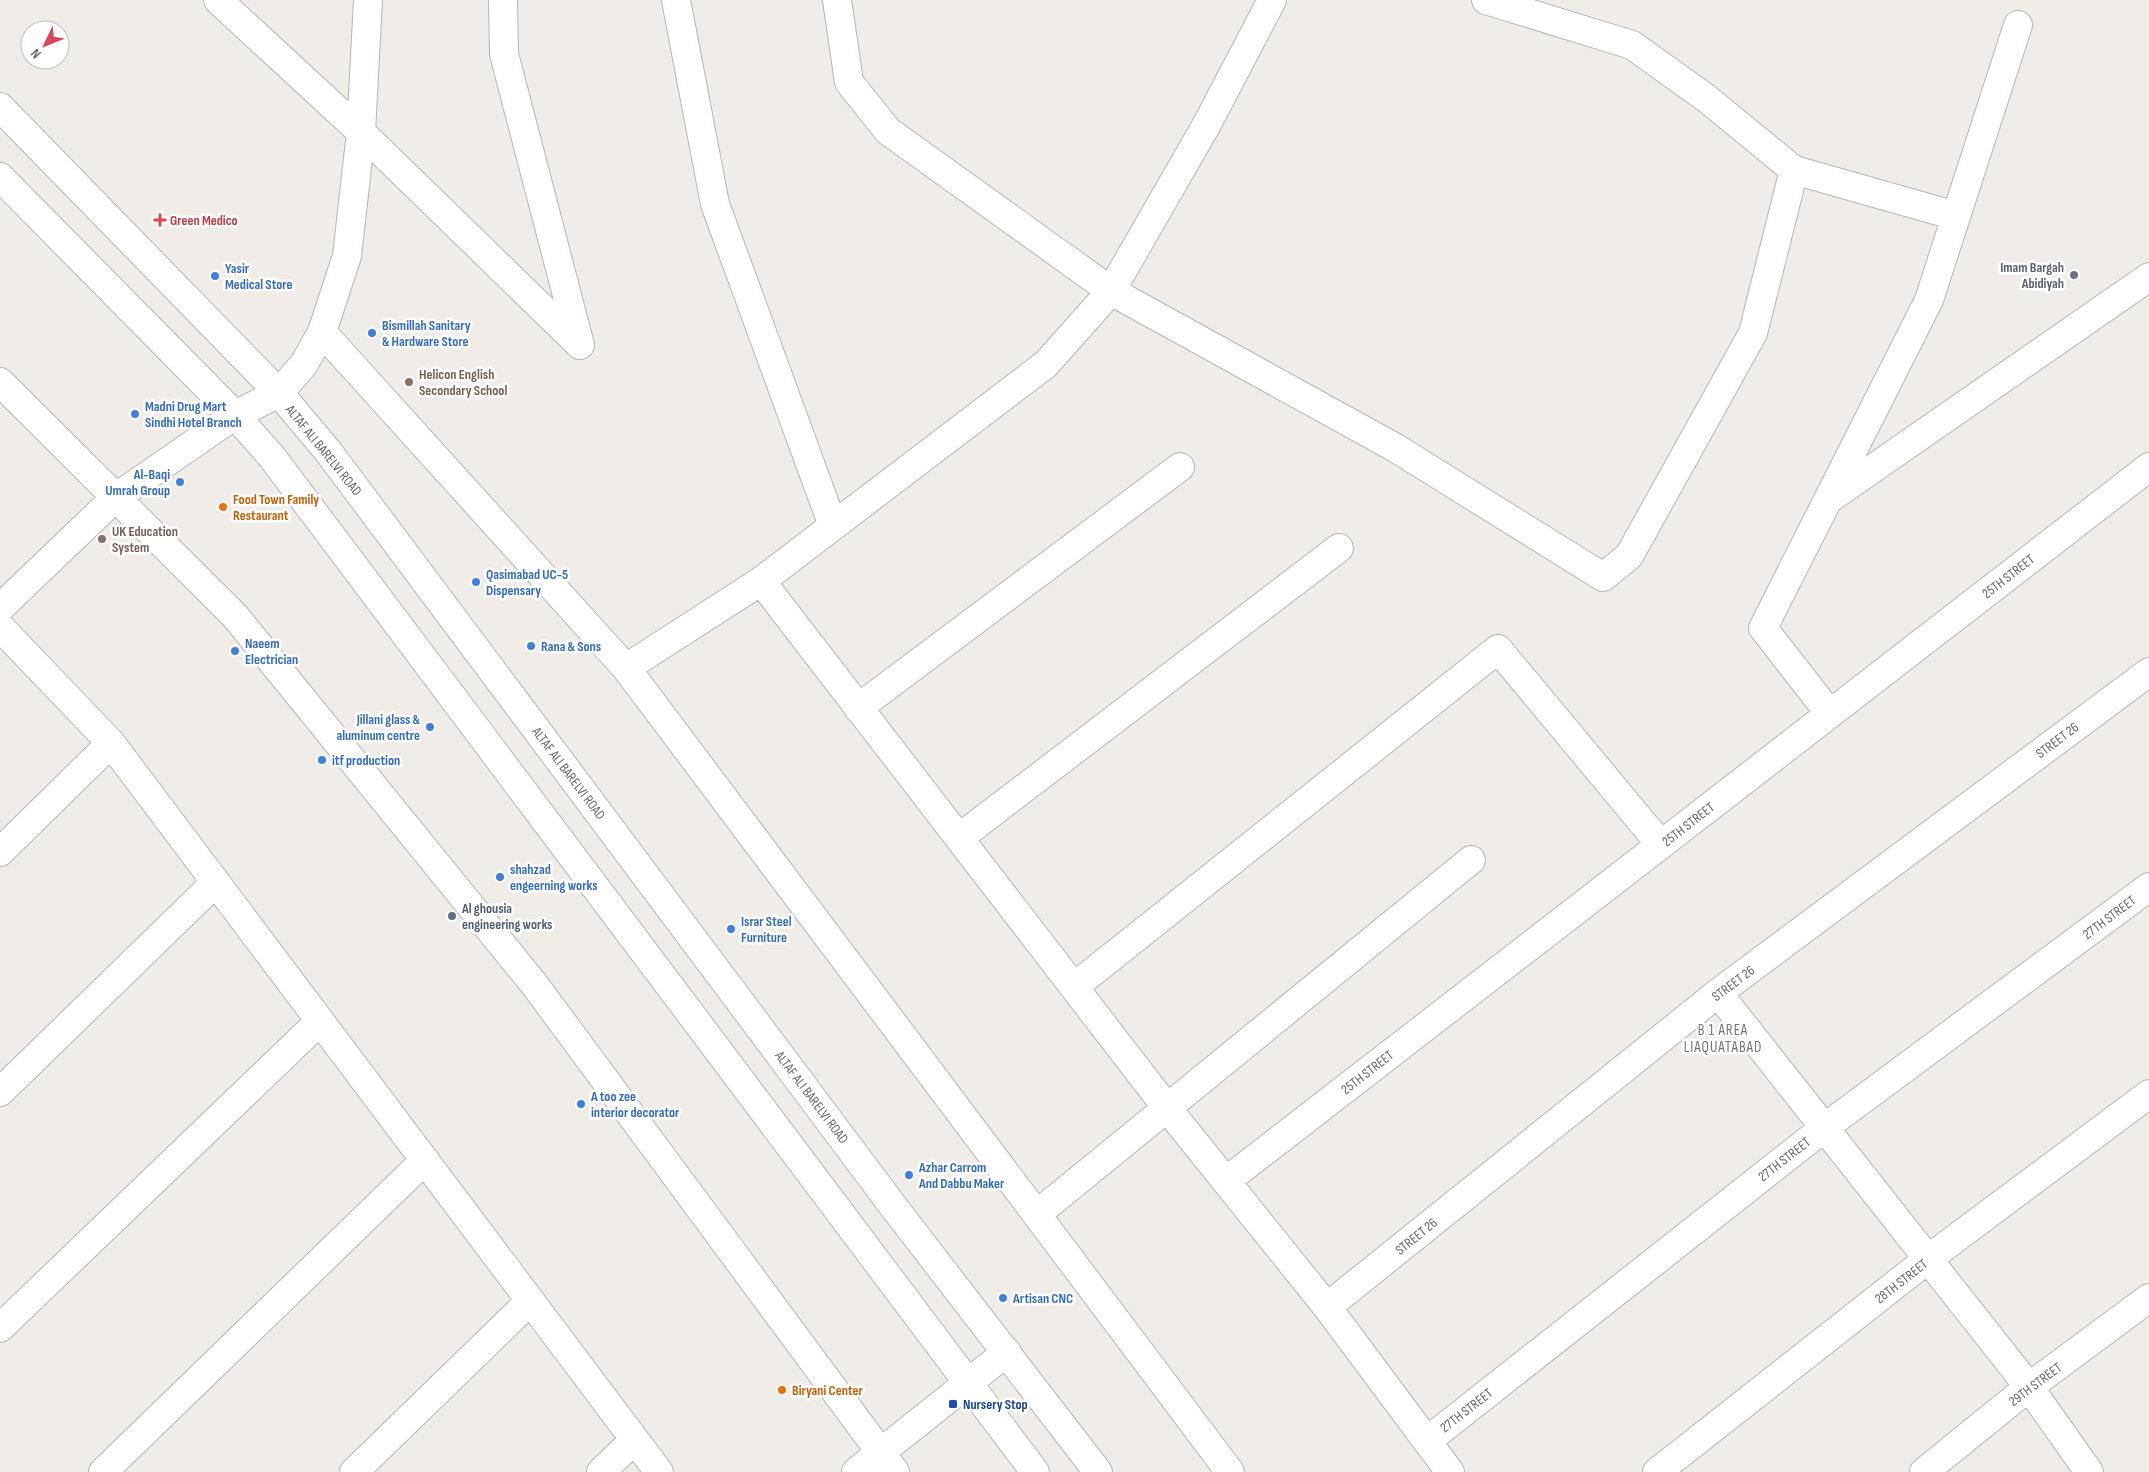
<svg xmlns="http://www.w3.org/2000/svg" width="2149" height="1472" viewBox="0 0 2149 1472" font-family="'Sofia Sans Condensed',sans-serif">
<rect width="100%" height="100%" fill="#f0ece8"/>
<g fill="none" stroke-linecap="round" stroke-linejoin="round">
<g stroke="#b3b6b8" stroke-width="30">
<path id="minor" d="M218,0L361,132L580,345
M503,0L504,54L580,345
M676,0L715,204L833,526
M837,0L849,82L888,131L1111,291L1394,447L1603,577L1629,556L1753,333L1794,170
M1486,0L1632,45L1706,98L1794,170L1956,216
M322,332L626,668L1230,1472
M0,382L235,616L534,984L895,1472
M1832,497L2149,277
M761,581L1167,1108L1327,1307L1450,1472
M0,608L115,498L235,415L279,393L304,364L322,332L347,256L361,132L368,0
M0,627L111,743L659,1472
M626,668L761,581L1046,364L1111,291L1207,124L1272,0
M858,708L1180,467
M1830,714L1763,628L1929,300L2018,25
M959,838L1339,548
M0,852L111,743
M1074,987L1498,649L1661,845
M1718,993L2029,1387L2089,1472
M0,1092L216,882
M1226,1181L2149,467
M1037,1214L1471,860
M1327,1307L1718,993L2149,672
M0,1328L320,1021
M1427,1441L1824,1128L2149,887
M103,1472L425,1160
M354,1472L530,1301
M601,1472L634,1440
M1657,1472L1928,1259L2149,1094
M1924,1472L2029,1387L2149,1298"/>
</g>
<g stroke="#b3b6b8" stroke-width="30">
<path id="tertiary" d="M856,1472L1007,1352"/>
</g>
<g stroke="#b2b6b9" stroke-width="30">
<path id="secondary" d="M0,107L279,393L327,450L893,1206L1098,1472
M0,177L235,415L272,457L1035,1472"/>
</g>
<use href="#minor" stroke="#fff" stroke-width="28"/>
<use href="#tertiary" stroke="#fff" stroke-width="28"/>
<use href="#secondary" stroke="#fff" stroke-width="28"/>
</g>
<path fill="#e0444e" stroke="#fff" stroke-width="2" d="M157.5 212.5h5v5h5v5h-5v5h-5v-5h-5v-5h5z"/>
<circle fill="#6b7280" stroke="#fff" stroke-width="2" cx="2074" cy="275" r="5"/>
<g fill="#3f7fe0" stroke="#fff" stroke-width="2">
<circle cx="215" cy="276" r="5"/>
<circle cx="372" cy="333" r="5"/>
<circle cx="135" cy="414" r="5"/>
<circle cx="180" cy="482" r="5"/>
<circle cx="476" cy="582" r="5"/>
<circle cx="531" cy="646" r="5"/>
<circle cx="235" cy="651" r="5"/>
<circle cx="430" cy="727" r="5"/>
<circle cx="322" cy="760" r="5"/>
<circle cx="500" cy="877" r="5"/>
<circle cx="731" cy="929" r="5"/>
<circle cx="581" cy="1104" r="5"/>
<circle cx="909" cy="1175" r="5"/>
<circle cx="1003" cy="1298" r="5"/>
</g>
<g fill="#8d6e63" stroke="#fff" stroke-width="2">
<circle cx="409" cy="382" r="5"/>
<circle cx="102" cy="539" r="5"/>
</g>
<g fill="#e8710a" stroke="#fff" stroke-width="2">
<circle cx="223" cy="507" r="5"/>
<circle cx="782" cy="1390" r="5"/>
</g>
<circle fill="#5c6f8a" stroke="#fff" stroke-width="2" cx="452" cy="916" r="5"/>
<rect fill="#1a4fb4" stroke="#fff" stroke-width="2" x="948" y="1399" width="10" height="10" rx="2.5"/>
<g text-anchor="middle" stroke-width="5" stroke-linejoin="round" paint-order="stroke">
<g font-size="14" font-weight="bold" fill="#be3a42" stroke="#fff" text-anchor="start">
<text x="170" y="225">Green Medico</text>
</g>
<g font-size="14" font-weight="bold" fill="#5b616d" stroke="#fff" text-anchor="end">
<text x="2064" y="272">Imam Bargah<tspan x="2064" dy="16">Abidiyah</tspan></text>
</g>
<g font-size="14" font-weight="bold" fill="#366cbe" stroke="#fff" text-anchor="start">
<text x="225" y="273">Yasir<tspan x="225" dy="16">Medical Store</tspan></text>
<text x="382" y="330">Bismillah Sanitary<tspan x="382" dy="16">&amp; Hardware Store</tspan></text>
<text x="145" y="411">Madni Drug Mart<tspan x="145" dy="16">Sindhi Hotel Branch</tspan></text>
<text x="170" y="479" text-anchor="end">Al-Baqi<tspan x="170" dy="16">Umrah Group</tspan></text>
<text x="486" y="579">Qasimabad UC-5<tspan x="486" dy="16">Dispensary</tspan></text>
<text x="245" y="648">Naeem<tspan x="245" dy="16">Electrician</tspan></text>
<text x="541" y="651">Rana &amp; Sons</text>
<text x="420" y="724" text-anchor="end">Jillani glass &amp;<tspan x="420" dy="16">aluminum centre</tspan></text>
<text x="332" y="765">itf production</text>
<text x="510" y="874">shahzad<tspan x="510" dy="16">engeerning works</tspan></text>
<text x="741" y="926">Israr Steel<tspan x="741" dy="16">Furniture</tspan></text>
<text x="591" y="1101">A too zee<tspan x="591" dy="16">interior decorator</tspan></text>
<text x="919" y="1172">Azhar Carrom<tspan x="919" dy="16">And Dabbu Maker</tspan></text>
<text x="1013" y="1303">Artisan CNC</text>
</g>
<g font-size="14" font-weight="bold" fill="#785e54" stroke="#fff" text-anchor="start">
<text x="419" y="379">Helicon English<tspan x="419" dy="16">Secondary School</tspan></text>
<text x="112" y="536">UK Education<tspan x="112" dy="16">System</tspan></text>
</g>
<g font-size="14" fill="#5f6466" stroke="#fff">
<text transform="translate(324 450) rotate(51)" y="5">ALTAF ALI BARELVI ROAD</text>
<text transform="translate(2008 576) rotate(-38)" y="5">25TH STREET</text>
<text transform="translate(2057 740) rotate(-37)" y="5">STREET 26</text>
<text transform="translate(569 773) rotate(53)" y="5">ALTAF ALI BARELVI ROAD</text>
<text transform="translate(1688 824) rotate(-38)" y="5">25TH STREET</text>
<text transform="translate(2109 917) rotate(-37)" y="5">27TH STREET</text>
<text transform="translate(1733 983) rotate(-37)" y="5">STREET 26</text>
<text transform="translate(1367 1072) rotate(-38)" y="5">25TH STREET</text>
<text transform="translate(812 1097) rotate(53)" y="5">ALTAF ALI BARELVI ROAD</text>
<text transform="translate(1784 1159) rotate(-38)" y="5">27TH STREET</text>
<text transform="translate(1416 1236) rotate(-39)" y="5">STREET 26</text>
<text transform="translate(1901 1281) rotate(-38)" y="5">28TH STREET</text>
<text transform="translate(2035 1384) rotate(-37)" y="5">29TH STREET</text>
<text transform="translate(1466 1410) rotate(-38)" y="5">27TH STREET</text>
</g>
<g font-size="14" font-weight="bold" fill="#c56008" stroke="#fff" text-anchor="start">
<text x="233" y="504">Food Town Family<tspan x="233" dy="16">Restaurant</tspan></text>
<text x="792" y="1395">Biryani Center</text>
</g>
<g font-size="14" font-weight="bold" fill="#4e5e75" stroke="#fff" text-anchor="start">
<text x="462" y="913">Al ghousia<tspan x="462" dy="16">engineering works</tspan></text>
</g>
<g font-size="14" font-weight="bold" fill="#164399" stroke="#fff" text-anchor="start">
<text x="963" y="1409">Nursery Stop</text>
</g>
<g font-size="15" letter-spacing="1" fill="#707678" stroke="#fff">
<text x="1723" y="1035">B 1 AREA<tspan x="1723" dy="17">LIAQUATABAD</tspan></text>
</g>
</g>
<g transform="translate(45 45) rotate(227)"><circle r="24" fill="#ffffff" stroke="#bfc1c2"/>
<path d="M0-4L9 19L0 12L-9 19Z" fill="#d84657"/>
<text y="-8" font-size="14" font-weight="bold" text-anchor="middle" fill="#5f6466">N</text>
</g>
</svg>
